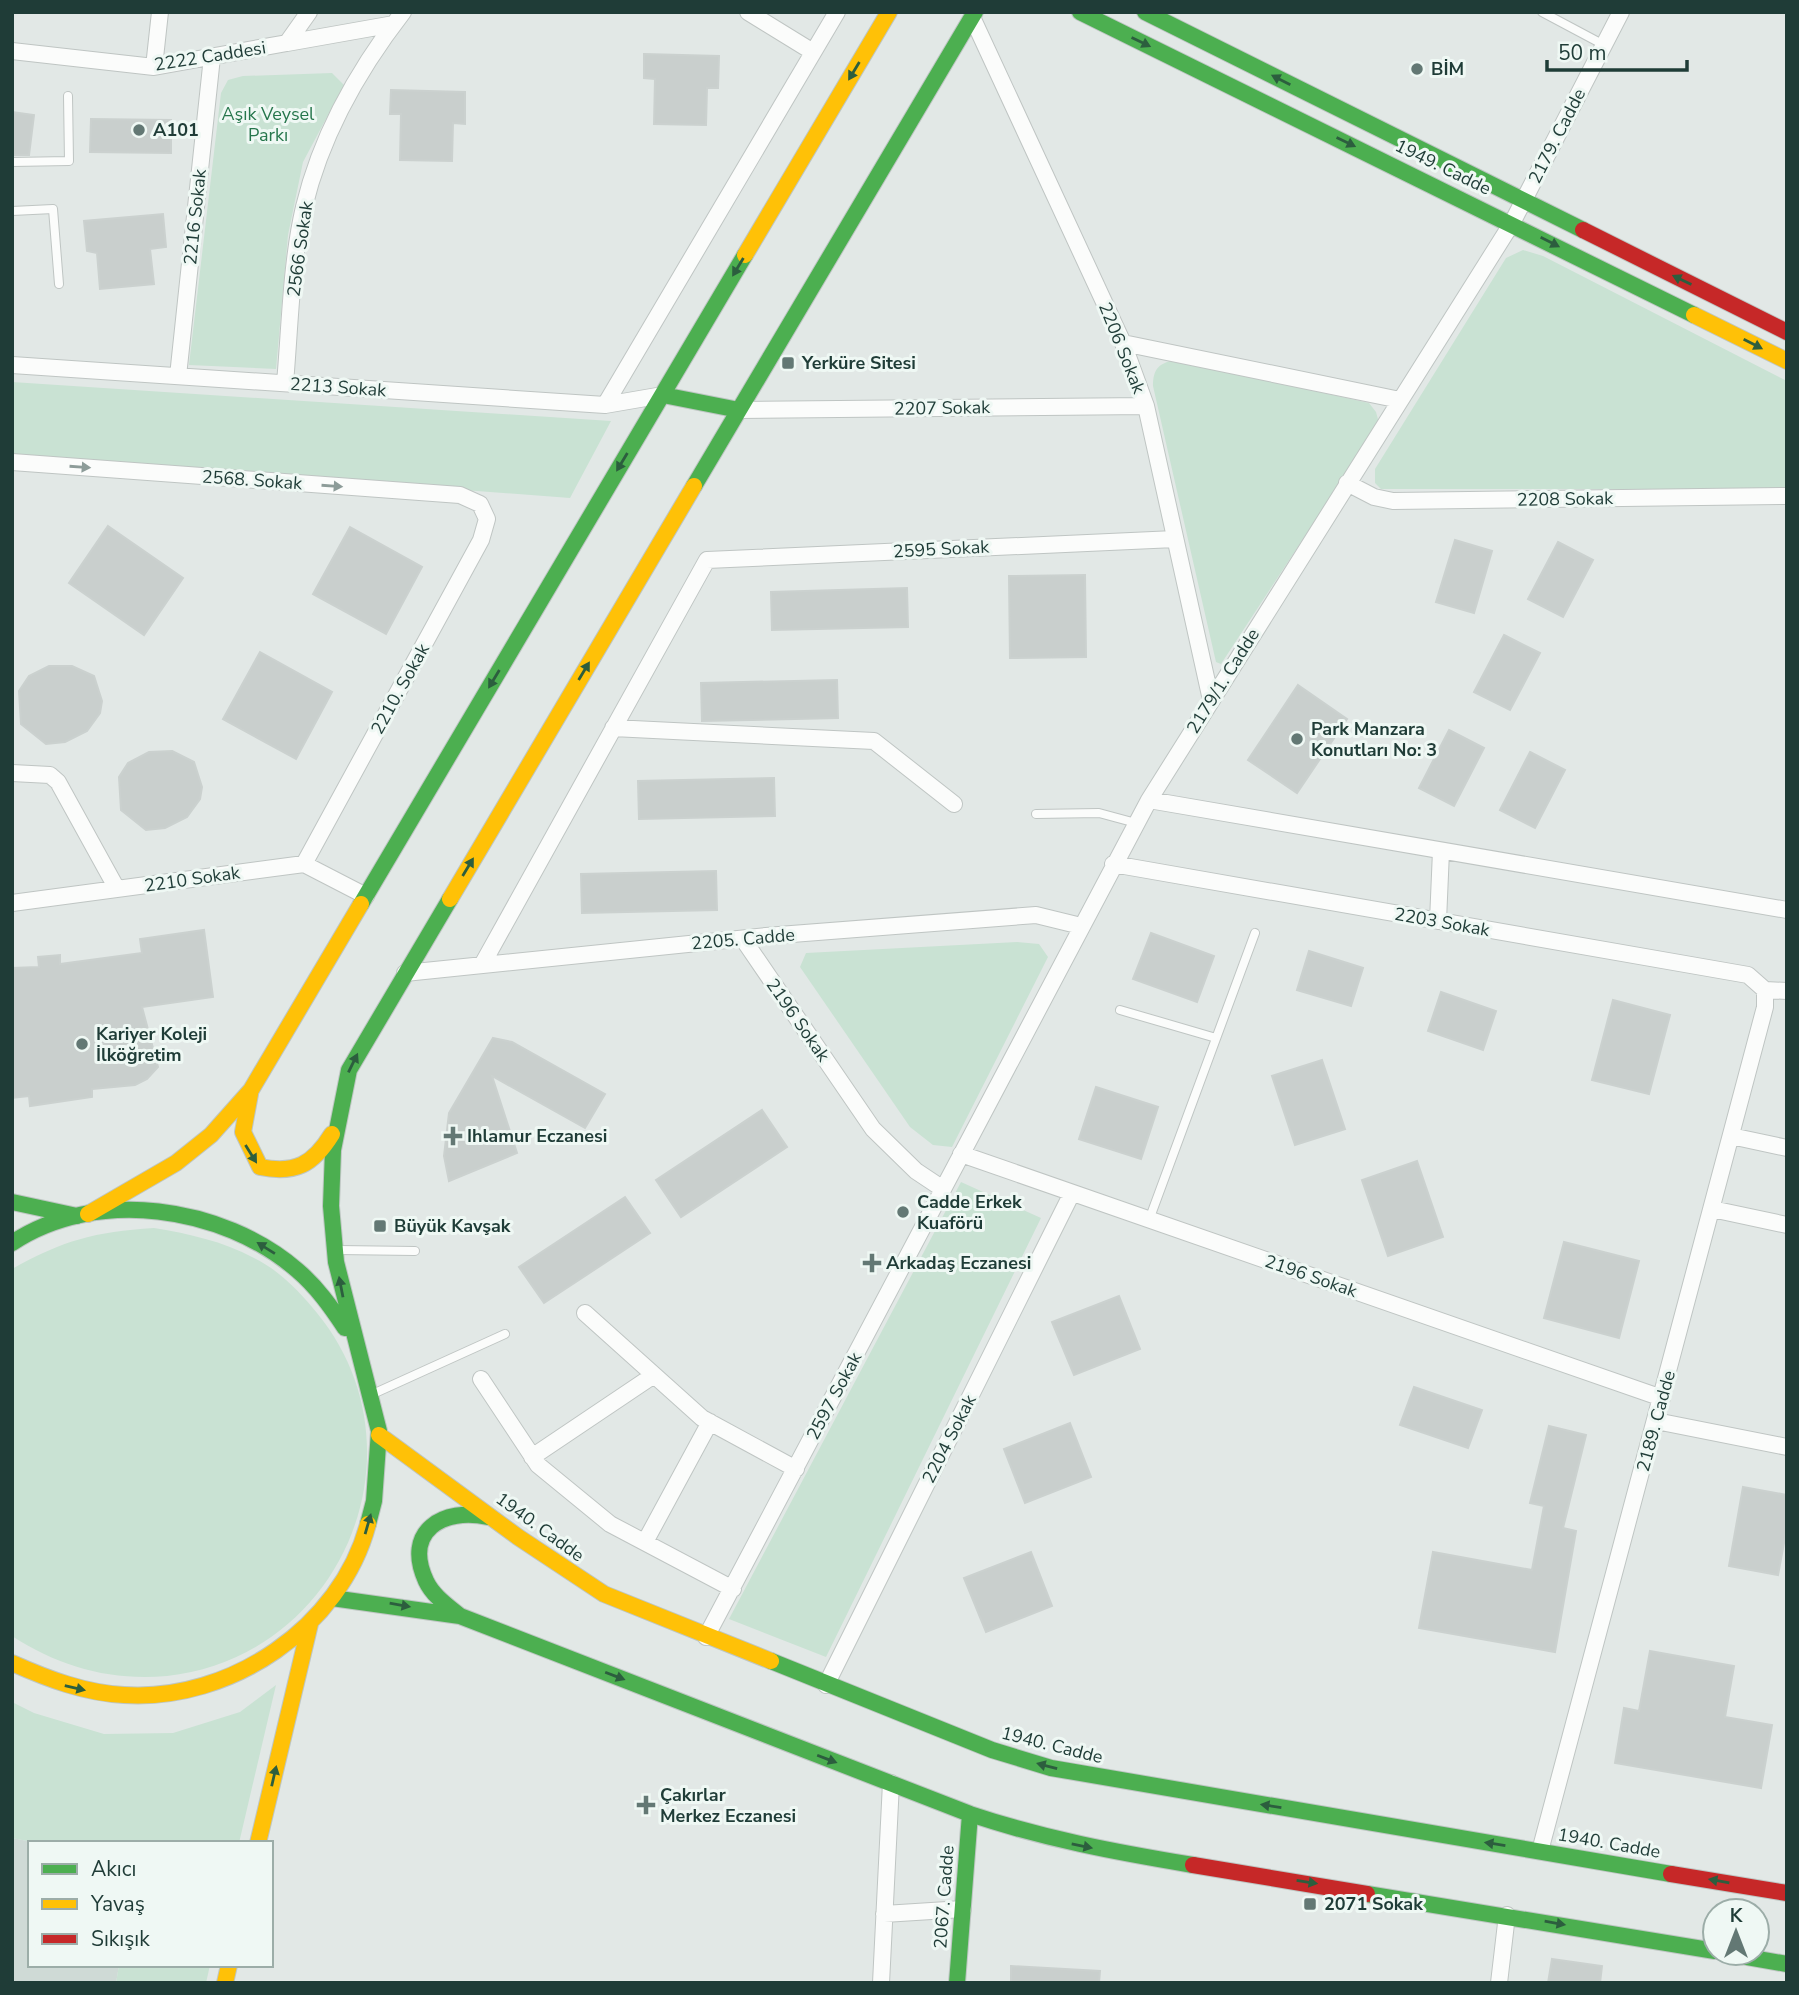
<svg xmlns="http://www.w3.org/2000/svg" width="1799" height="1995" viewBox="0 0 1799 1995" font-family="'Nunito Sans',sans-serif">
<rect width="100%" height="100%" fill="#e2e8e6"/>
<path fill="#cfdad6" d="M12,1838L37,1843H30V1965H119L116,1983H12Z"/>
<path fill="#c9e2d3" d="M332,73L344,85L303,162L288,235L276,369L189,365L221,93L228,80L243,76Z
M1523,250L1543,256L1787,381V489H1381L1375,483V469L1506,258Z
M1175,360L1369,403L1376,412L1379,423L1221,664L1216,662L1153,386C1153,369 1159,363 1175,360Z
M12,382L611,421L570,498L12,456Z
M1017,942L1039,944L1048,957L952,1147L933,1145L910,1127L800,967L806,953Z
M961,1182L1041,1218L826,1657L729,1619Z
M154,1228C190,1234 222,1241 254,1258C279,1270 300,1292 317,1313C429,1450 342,1657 167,1676C110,1681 60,1667 12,1636V1269C64,1240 94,1232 154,1228Z
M276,1685L239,1843H37L12,1838V1702L34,1713L104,1734L173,1733L240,1712Z
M119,1965H210L206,1983H116Z"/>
<path fill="#c9cfcd" stroke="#cbd1cf" stroke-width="2" d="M644,54L719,56L718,88H707L706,125L654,124L655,79L644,78Z
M391,90L465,92V124L453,123L452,161L400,160L401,114H390Z
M12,112L34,115L29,155H12Z
M91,119L171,120V153L90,152Z
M163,214L166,247L150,249L154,284L100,289L97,253L87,251L84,221Z
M108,526L183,578L144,635L69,583Z
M350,527L422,567L386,634L313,594Z
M1455,540L1492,551L1474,613L1436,602Z
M1558,542L1593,560L1563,617L1528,599Z
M1085,575L1086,657L1010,658L1009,576Z
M907,588L908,627L772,630L771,592Z
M1504,635L1540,653L1510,710L1474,692Z
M260,652L332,692L296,759L223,719Z
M49,666H72L94,676L102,701L100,713L87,731L65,742L46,744L21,724L19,691L29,676Z
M837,680L838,718L702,721L701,683Z
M1298,685L1347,719L1297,793L1248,760Z
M1449,730L1484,748L1454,806L1419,788Z
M172,751L194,762L202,787L200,799L187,817L165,828L146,830L121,810L119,777L128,763L149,752Z
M1530,752L1565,770L1535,828L1500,810Z
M774,778L775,816L639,819L638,781Z
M716,871L717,910L582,913L581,874Z
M204,930L213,997L142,1007L158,1067L147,1079L135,1085L92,1089V1097L30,1106L29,1096L12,1098V968L39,967L38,957L60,955V964L142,953L140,939Z
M1151,933L1214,956L1197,1002L1133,979Z
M1309,951L1363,968L1351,1006L1297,990Z
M1441,992L1496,1011L1483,1050L1428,1031Z
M1613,1000L1670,1015L1649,1094L1592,1080Z
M493,1038L512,1042L605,1094L585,1128L492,1076L517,1153L449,1181L444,1156L449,1113Z
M1322,1060L1345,1129L1295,1145L1272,1076Z
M1096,1087L1158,1107L1141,1159L1079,1139Z
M762,1110L787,1147L681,1217L656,1180Z
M1417,1161L1443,1237L1388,1256L1362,1180Z
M625,1197L650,1233L544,1303L519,1267Z
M1564,1242L1639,1261L1619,1338L1544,1318Z
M1119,1296L1140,1349L1074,1375L1052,1322Z
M1414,1387L1482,1410L1468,1448L1400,1425Z
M1070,1423L1091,1477L1025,1503L1004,1449Z
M1549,1426L1586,1435L1563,1528L1576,1531L1555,1652L1419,1628L1433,1552L1532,1570L1544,1506L1530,1503Z
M1743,1487L1787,1495V1527L1778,1575L1729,1566Z
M1031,1552L1052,1606L986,1632L964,1578Z
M1650,1651L1734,1666L1725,1717L1772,1725L1761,1788L1615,1763L1624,1708L1639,1711Z
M1552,1959L1602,1966L1600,1983H1548Z
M1011,1966L1100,1971L1099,1983H1011Z"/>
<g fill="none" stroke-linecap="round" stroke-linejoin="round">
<g stroke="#bfc5c3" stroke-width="10">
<path id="lane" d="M1542,12L1604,45
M12,162L69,161L68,96
M12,211L53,209L59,284
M1036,814L1099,813L1136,823
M1120,1010L1216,1038
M1149,1220L1255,933
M338,1250L415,1251
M375,1393L505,1334"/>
</g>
<g stroke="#bfc5c3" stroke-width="18">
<path id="street" d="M748,12L813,52
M972,17L1123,343L1146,406L1211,700
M287,43L394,24
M12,51L154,67L287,43L309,12
M154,67L160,12
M1123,343L1400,400
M12,365L605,405L663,395
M178,376L212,57
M285,383C290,327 291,262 304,207C321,136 358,70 403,12
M605,405L837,12
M739,410L1146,406
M12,462L460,495L480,504L487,519L481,540L304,864
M1347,483L1374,497L1393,501L1787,496
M613,728L874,741L954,804
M12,773L50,775L58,782L117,889
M1149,800L1787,910
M1113,864L1748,975L1765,990
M12,903L304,864L366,896
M1438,921L1441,851
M743,939L873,1129L916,1171L943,1189
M482,965L707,560L1175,539
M405,973L766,936L1036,915L1081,926
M1765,990L1787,991
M1731,1136L1787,1148
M961,1154L1662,1398
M1712,1209L1787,1225
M585,1313L702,1418L796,1469
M481,1379L538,1465L610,1524L733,1589
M1656,1421L1787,1447
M532,1457L654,1375
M645,1542L710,1422
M706,1637L1149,800L1512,223L1621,12
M826,1685L1072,1193
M1540,1851L1765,1007V990
M884,1914L963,1909
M881,1983L891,1783
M1499,1983L1507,1915"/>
</g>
<g stroke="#bec6c3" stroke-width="18">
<path id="fast" d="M1080,12L1694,315
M1145,12L1583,230
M663,395L739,410
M694,486L975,12
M361,904L745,255
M12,1202L77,1216
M12,1243C96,1187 223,1206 297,1270C317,1287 331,1307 345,1328
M368,1524L374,1501L379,1431L336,1262L331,1206L333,1150L349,1070L450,899
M332,1598L460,1616L970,1814C1045,1839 1115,1852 1193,1865
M460,1616C448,1606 433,1596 426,1581C403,1531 443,1507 488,1517
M771,1661L992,1750L1051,1768L1671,1874
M1367,1894L1715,1951
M1724,1953L1787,1964
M957,1983L970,1814"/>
</g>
<g stroke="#bec6c3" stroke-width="18">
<path id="slow" d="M745,255L889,12
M1694,315L1787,361
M450,899L694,486
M250,1094L243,1132L260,1167C295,1174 313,1165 332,1134
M88,1214L176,1163L211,1135L251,1090L361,904
M379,1435L518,1537L604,1594L771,1661
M12,1663C48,1679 85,1693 124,1695C230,1702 341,1627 368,1524
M258,1843L310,1624
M225,1983L229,1965"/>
</g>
<g stroke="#bec6c3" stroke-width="18">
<path id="jam" d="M1583,230L1787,332
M1193,1865L1367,1894
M1671,1874L1787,1893"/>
</g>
<use href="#lane" stroke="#fbfcfb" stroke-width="8"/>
<use href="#street" stroke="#fbfcfb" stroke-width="16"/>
<use href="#fast" stroke="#4caf50" stroke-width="16"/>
<use href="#slow" stroke="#ffc107" stroke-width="16"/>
<use href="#jam" stroke="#c62828" stroke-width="16"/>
</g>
<defs><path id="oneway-solid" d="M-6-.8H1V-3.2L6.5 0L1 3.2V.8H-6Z" transform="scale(1.75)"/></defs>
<g fill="#2c5e3e">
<use href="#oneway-solid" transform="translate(1141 42) rotate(26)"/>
<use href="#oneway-solid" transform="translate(854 71) rotate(121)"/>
<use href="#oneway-solid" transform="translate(1281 80) rotate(-153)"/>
<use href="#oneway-solid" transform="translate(1346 142) rotate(26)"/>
<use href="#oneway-solid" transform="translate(1550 242) rotate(27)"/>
<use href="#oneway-solid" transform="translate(738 267) rotate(121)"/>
<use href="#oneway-solid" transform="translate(1682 280) rotate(-154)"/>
<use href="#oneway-solid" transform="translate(1753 344) rotate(27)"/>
<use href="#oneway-solid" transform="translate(622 462) rotate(121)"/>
<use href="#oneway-solid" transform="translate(584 671) rotate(-59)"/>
<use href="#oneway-solid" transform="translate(494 679) rotate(121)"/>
<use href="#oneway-solid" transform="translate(468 867) rotate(-59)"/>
<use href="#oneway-solid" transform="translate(353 1063) rotate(-64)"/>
<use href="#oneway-solid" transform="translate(251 1154) rotate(58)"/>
<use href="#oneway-solid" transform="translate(266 1248) rotate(-148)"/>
<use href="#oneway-solid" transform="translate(341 1287) rotate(-101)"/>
<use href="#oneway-solid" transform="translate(368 1524) rotate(-74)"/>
<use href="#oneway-solid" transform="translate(400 1605) rotate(10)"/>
<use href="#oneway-solid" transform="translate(615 1676) rotate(21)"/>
<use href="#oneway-solid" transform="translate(75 1688) rotate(13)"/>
<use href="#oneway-solid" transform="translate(827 1759) rotate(21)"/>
<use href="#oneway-solid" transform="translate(1047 1766) rotate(-165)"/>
<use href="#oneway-solid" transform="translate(274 1776) rotate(-77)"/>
<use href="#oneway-solid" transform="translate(1271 1806) rotate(-171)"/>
<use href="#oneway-solid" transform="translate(1495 1844) rotate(-171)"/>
<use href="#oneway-solid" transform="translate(1082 1846) rotate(11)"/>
<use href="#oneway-solid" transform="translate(1719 1881) rotate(-170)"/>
<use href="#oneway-solid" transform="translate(1307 1882) rotate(9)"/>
<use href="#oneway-solid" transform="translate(1555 1923) rotate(10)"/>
</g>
<g fill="#8d9c99">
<use href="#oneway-solid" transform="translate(80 467) rotate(4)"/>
<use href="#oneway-solid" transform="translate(332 486) rotate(4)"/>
</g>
<g fill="#637874" stroke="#eff8f4" stroke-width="2.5">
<circle cx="1417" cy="69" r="7"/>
<circle cx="139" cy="130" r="7"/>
<rect x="781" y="356" width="14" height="14" rx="3.5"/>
<circle cx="1297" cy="739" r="7"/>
<circle cx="82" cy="1044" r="7"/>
<path d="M449.5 1125.5h7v7h7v7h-7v7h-7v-7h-7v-7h7z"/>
<circle cx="903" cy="1212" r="7"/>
<rect x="373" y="1219" width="14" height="14" rx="3.5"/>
<path d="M868.5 1252.5h7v7h7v7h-7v7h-7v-7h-7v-7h7z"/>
<path d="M642.5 1794.5h7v7h7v7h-7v7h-7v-7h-7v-7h7z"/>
<rect x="1303" y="1897" width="14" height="14" rx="3.5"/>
</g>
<g text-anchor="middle" stroke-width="6" stroke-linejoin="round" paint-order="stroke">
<g font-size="18" fill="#1f3c37" stroke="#eff8f4">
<text transform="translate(210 56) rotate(-9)" y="6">2222 Caddesi</text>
<text transform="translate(1557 136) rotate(-63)" y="6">2179. Cadde</text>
<text transform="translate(1443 167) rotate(26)" y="6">1949. Cadde</text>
<text transform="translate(195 217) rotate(-84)" y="6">2216 Sokak</text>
<text transform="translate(300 249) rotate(-82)" y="6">2566 Sokak</text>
<text transform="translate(1122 348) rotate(68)" y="6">2206 Sokak</text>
<text transform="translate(338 387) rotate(4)" y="6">2213 Sokak</text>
<text transform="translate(942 408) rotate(-1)" y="6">2207 Sokak</text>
<text transform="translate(252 480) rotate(4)" y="6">2568. Sokak</text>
<text transform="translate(1565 499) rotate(-1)" y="6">2208 Sokak</text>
<text transform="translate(941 549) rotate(-3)" y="6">2595 Sokak</text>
<text transform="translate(1223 681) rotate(-58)" y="6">2179/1. Cadde</text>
<text transform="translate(400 689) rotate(-61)" y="6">2210. Sokak</text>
<text transform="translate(192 879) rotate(-8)" y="6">2210 Sokak</text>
<text transform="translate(1442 922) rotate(10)" y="6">2203 Sokak</text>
<text transform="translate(743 939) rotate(-5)" y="6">2205. Cadde</text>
<text transform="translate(798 1020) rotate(55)" y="6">2196 Sokak</text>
<text transform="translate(1311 1276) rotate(19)" y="6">2196 Sokak</text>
<text transform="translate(834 1396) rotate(-62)" y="6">2597 Sokak</text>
<text transform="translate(1656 1421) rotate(-75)" y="6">2189. Cadde</text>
<text transform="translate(949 1439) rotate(-63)" y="6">2204 Sokak</text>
<text transform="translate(540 1527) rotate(36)" y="6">1940. Cadde</text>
<text transform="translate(1052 1745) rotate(14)" y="6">1940. Cadde</text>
<text transform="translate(1609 1843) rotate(10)" y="6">1940. Cadde</text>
<text transform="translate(944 1897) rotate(-86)" y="6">2067. Cadde</text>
</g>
<g font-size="18" font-weight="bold" fill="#1f3c37" stroke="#eff8f4" text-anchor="start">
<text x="1431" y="75">BİM</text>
<text x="153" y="136">A101</text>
<text x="802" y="369">Yerküre Sitesi</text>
<text x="1311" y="735">Park Manzara<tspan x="1311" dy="21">Konutları No: 3</tspan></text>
<text x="96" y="1040">Kariyer Koleji<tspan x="96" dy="21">İlköğretim</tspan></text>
<text x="467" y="1142">Ihlamur Eczanesi</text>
<text x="917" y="1208">Cadde Erkek<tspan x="917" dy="21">Kuaförü</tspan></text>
<text x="394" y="1232">Büyük Kavşak</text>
<text x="886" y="1269">Arkadaş Eczanesi</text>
<text x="660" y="1801">Çakırlar<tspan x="660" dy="21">Merkez Eczanesi</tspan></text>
<text x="1324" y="1910">2071 Sokak</text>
</g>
<g font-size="18" fill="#26764c" stroke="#eff8f4">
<text x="268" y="120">Aşık Veysel<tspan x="268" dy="21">Parkı</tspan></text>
</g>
</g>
<rect width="1799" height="1995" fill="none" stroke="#1f3c37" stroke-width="28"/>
<rect x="28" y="1841" width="245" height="126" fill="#eff8f4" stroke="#9cada8" stroke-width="2"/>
<rect x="42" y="1864" width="35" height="10" fill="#4caf50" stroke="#9cada8" stroke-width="2"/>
<text x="91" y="1876" font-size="21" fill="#1f3c37">Akıcı</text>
<rect x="42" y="1899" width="35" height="10" fill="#ffc107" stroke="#9cada8" stroke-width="2"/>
<text x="91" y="1911" font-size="21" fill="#1f3c37">Yavaş</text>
<rect x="42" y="1934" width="35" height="10" fill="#c62828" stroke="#9cada8" stroke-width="2"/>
<text x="91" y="1946" font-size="21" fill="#1f3c37">Sıkışık</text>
<g transform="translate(1736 1932)"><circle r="33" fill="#eff8f4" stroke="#9cada8" stroke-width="2"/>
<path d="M0-5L12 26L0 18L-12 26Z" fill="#637874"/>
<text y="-10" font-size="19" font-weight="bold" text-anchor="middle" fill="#1f3c37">K</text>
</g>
<path d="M1547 60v10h140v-10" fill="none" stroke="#1f3c37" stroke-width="3.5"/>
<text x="1558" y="60" font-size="21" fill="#1f3c37" stroke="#eff8f4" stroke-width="5" paint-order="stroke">50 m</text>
</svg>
